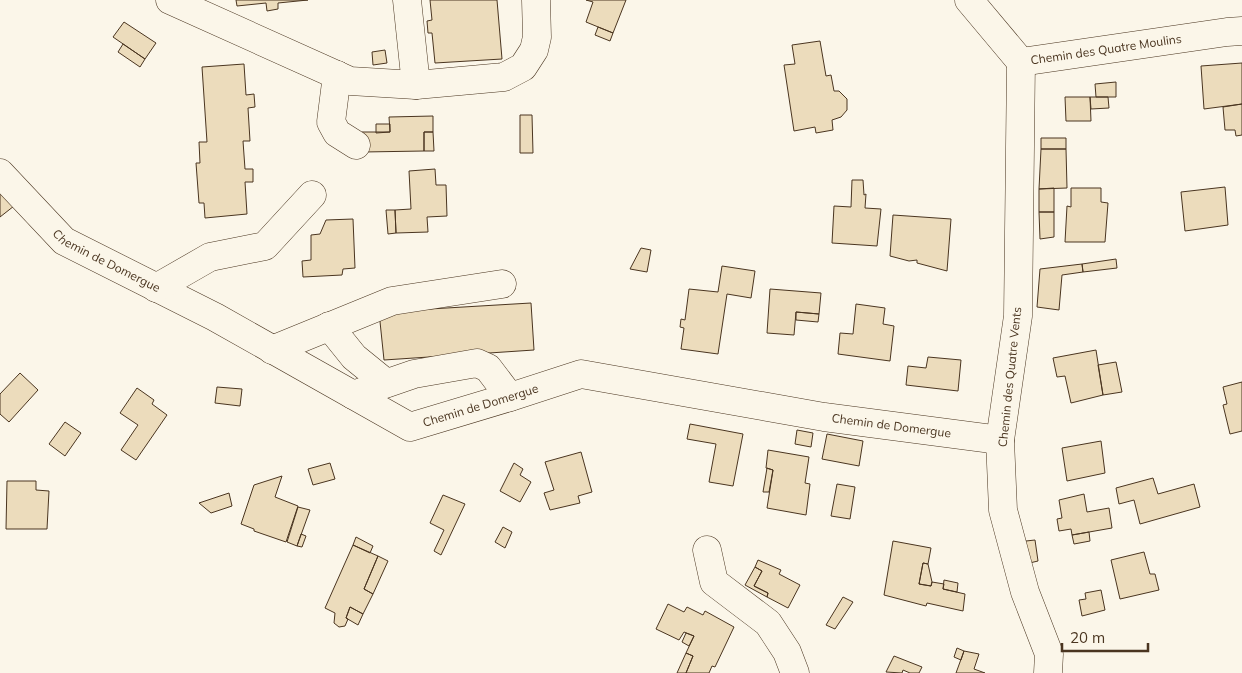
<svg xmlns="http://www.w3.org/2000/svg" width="1242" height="673" viewBox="0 0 1242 673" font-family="Mulish,sans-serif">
<rect width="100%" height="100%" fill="#fbf6e9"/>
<path fill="#ecdcbc" stroke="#4a3520" d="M236,0H308L278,3V9L267,11L266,3L237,6Z
M430,0H497L502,59L435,63L432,33H428L427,21L432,20Z
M586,0H626L613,33L586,22L593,2Z
M124,22L156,43L145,59L113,37Z
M598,27L613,33L610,41L595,35Z
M820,41L826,76L831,75L834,91H839L847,99V110L841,117L832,120L833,130L816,133L815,127L794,131L784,65L795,64L792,45Z
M123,44L145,59L140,67L118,52Z
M385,50L387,63L373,65L372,52Z
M1242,63V104L1204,109L1201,66Z
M244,64L246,95L254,94L255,107L248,108L250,141H243L245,169H253V182H245L247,214L205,218L204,203H199L196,163H200L199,142H207L202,67Z
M1116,82V97H1096L1095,84Z
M1065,97H1090L1091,121H1066Z
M1090,97H1108L1109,108L1091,109Z
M1242,104V135L1236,136L1235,130H1225L1223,107Z
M520,115H532L533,153H520Z
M433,116V132H424V151L363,152L362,132H390L389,117Z
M376,124H390V132L376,133Z
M424,132H433L434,151H424Z
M1041,138H1066V149H1041Z
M1041,149H1066L1067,188L1039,189Z
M435,169L436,185H446L447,216L427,217L428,232L396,233L395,210L411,209L409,171Z
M852,180H863L864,195L866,194L865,208L881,209L877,246L832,243L834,206L851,207Z
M1225,187L1228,225L1185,231L1181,192Z
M1054,188V212H1039V189Z
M1071,188H1101V202L1108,203L1105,242H1065L1067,206L1071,207Z
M0,189L14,206L0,217Z
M386,210H395L396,233L388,234Z
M1039,212H1054V237L1040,239Z
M893,215L951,219L947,271L917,263V260L909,261L890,256Z
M353,219L355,268L343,269L342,275L303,277L302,261L311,260V235L320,234L326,220Z
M641,248L651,250L647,272L630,269Z
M1116,259L1117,268L1083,272L1082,264Z
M1082,264L1083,272L1062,275L1059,310L1037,307L1040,269Z
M722,266L755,271L751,298L727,294L718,354L681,349L684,328L680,327L681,319L685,320L689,289L718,292Z
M770,289L821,293L819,314L796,312L794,335L767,333Z
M531,303L534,350L384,360L379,312Z
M856,304L885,308L883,324L894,326L890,361L838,354L840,333L853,334Z
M796,312L819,314L818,322L796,320Z
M1096,350L1103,395L1071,403L1065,376L1057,377L1053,358Z
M928,357L961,360L958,391L906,385L908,366L926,368Z
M1116,362L1122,392L1103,395L1098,365Z
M20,373L38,390L9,422L0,414V394Z
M1242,382V431L1230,434L1223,405L1227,404L1223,387Z
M217,387L242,389L240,406L215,403Z
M137,388L154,400L152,404L167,415L136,460L121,450L138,425L120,413Z
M65,422L81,433L65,456L49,444Z
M690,424L743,434L733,486L709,482L716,444L687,439Z
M797,430L813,433L811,447L795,444Z
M827,434L863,441L859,466L822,459Z
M1101,441L1105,473L1067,481L1062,448Z
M768,450L809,457L805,483L810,484L806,515L767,508L773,470L766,468Z
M581,452L592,492L578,496L580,503L550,510L544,493L554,490L545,462Z
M330,463L335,479L313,485L308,469Z
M514,463L523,469L520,475L531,482L520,502L500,491Z
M767,468L773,470L769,492H763Z
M282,476L275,497L298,506L286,542L254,531V529L241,524L254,485Z
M1153,478L1158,494L1194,484L1200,507L1140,524L1134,500L1119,504L1116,488Z
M7,481H36V490L49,491L47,529H6Z
M837,484L855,487L850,519L831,516Z
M229,493L232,506L211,513L199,503Z
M1084,494L1087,512L1109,508L1112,528L1072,535L1071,529L1059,531L1057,519L1062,518L1059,500Z
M443,495L465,504L441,555L434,551L444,530L430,523Z
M298,507L310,510L297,546L287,542Z
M503,527L512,532L505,548L495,542Z
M1089,532L1090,541L1074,544L1072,535Z
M301,534L306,536L302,547L297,546Z
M356,537L373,546L370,553L353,545Z
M1035,540L1038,561L1021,565L1017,542Z
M893,541L931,548L928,564L923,563L919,584L931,586L932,582L944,584L943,589L965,594L963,611L927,603L926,606L884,595Z
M353,545L378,556L364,589L373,594L363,614L350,607L346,618L348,619L345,626L339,627L334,623L335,613L325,608Z
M1144,552L1150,574H1155L1159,590L1120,599L1111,560Z
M378,556L388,561L373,594L364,589Z
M758,560L781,570L779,574L800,585L788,608L767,597L768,593L754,586L762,571L755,567Z
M923,563L928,564L932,582L931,586L919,584Z
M755,567L762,571L754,586L768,593L767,597L745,585Z
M944,580L958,583L957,592L943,589Z
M1101,590L1105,610L1082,616L1079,600L1086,599L1085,593Z
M843,597L853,602L835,629L826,625Z
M668,604L684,612L687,607L703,615L705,611L734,627L715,667L712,666L709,673H686L693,656L686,653L694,636L684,632L679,640L656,629Z
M350,607L363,614L358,625L346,618Z
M686,633L694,636L689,646L682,642Z
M957,648L964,651L961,660L954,657Z
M964,651L979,654L974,669L985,673H956Z
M686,653L693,656L686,673H677Z
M894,656L922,667L919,673H910L903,670L902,673L886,672Z"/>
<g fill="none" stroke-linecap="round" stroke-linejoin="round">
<g stroke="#4a3520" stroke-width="29">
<g id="minor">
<path d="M170,0L350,81L416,85L504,77L523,67L534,50L537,37L536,0"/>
<path d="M407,0L416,85"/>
<path d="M969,0L1021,62"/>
<path d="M1021,62L1018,316L1000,440L1003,510L1025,592L1049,654L1048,673"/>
<path id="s1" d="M1021,62L1227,32L1242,31"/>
<path d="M337,75L331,122L337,133L356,145"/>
<path id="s2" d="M0,173L64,241L215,317L410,427L510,397L581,374L824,417L1000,440"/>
<path d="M156,288L210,257L265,246L312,195"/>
<path d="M329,326L354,357L386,383"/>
<path d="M272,350L392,301L502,284"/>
<path d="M353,395L414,374L477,363L488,368L510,397"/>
<path d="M707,550L714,582L768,623L787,652L795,673"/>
</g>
</g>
<use href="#minor" stroke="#fbf6e9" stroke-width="28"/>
</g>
<g text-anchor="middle" stroke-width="4" stroke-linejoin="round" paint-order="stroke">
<g font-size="12" fill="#4a3520" stroke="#fbf6e9">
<text dy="4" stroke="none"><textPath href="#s1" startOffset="86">Chemin des Quatre Moulins</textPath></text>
<text dy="4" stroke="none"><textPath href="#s2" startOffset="140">Chemin de Domergue</textPath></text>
<text transform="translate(1010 377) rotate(-84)" y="4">Chemin des Quatre Vents</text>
<text dy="4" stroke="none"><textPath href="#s2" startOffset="560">Chemin de Domergue</textPath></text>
<text dy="4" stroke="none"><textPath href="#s2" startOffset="980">Chemin de Domergue</textPath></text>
</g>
</g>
<path d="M1062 643v8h86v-8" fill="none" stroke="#4a3520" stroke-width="2.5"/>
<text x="1070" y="643" font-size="15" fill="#4a3520" stroke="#fbf6e9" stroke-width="4" paint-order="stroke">20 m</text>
</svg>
